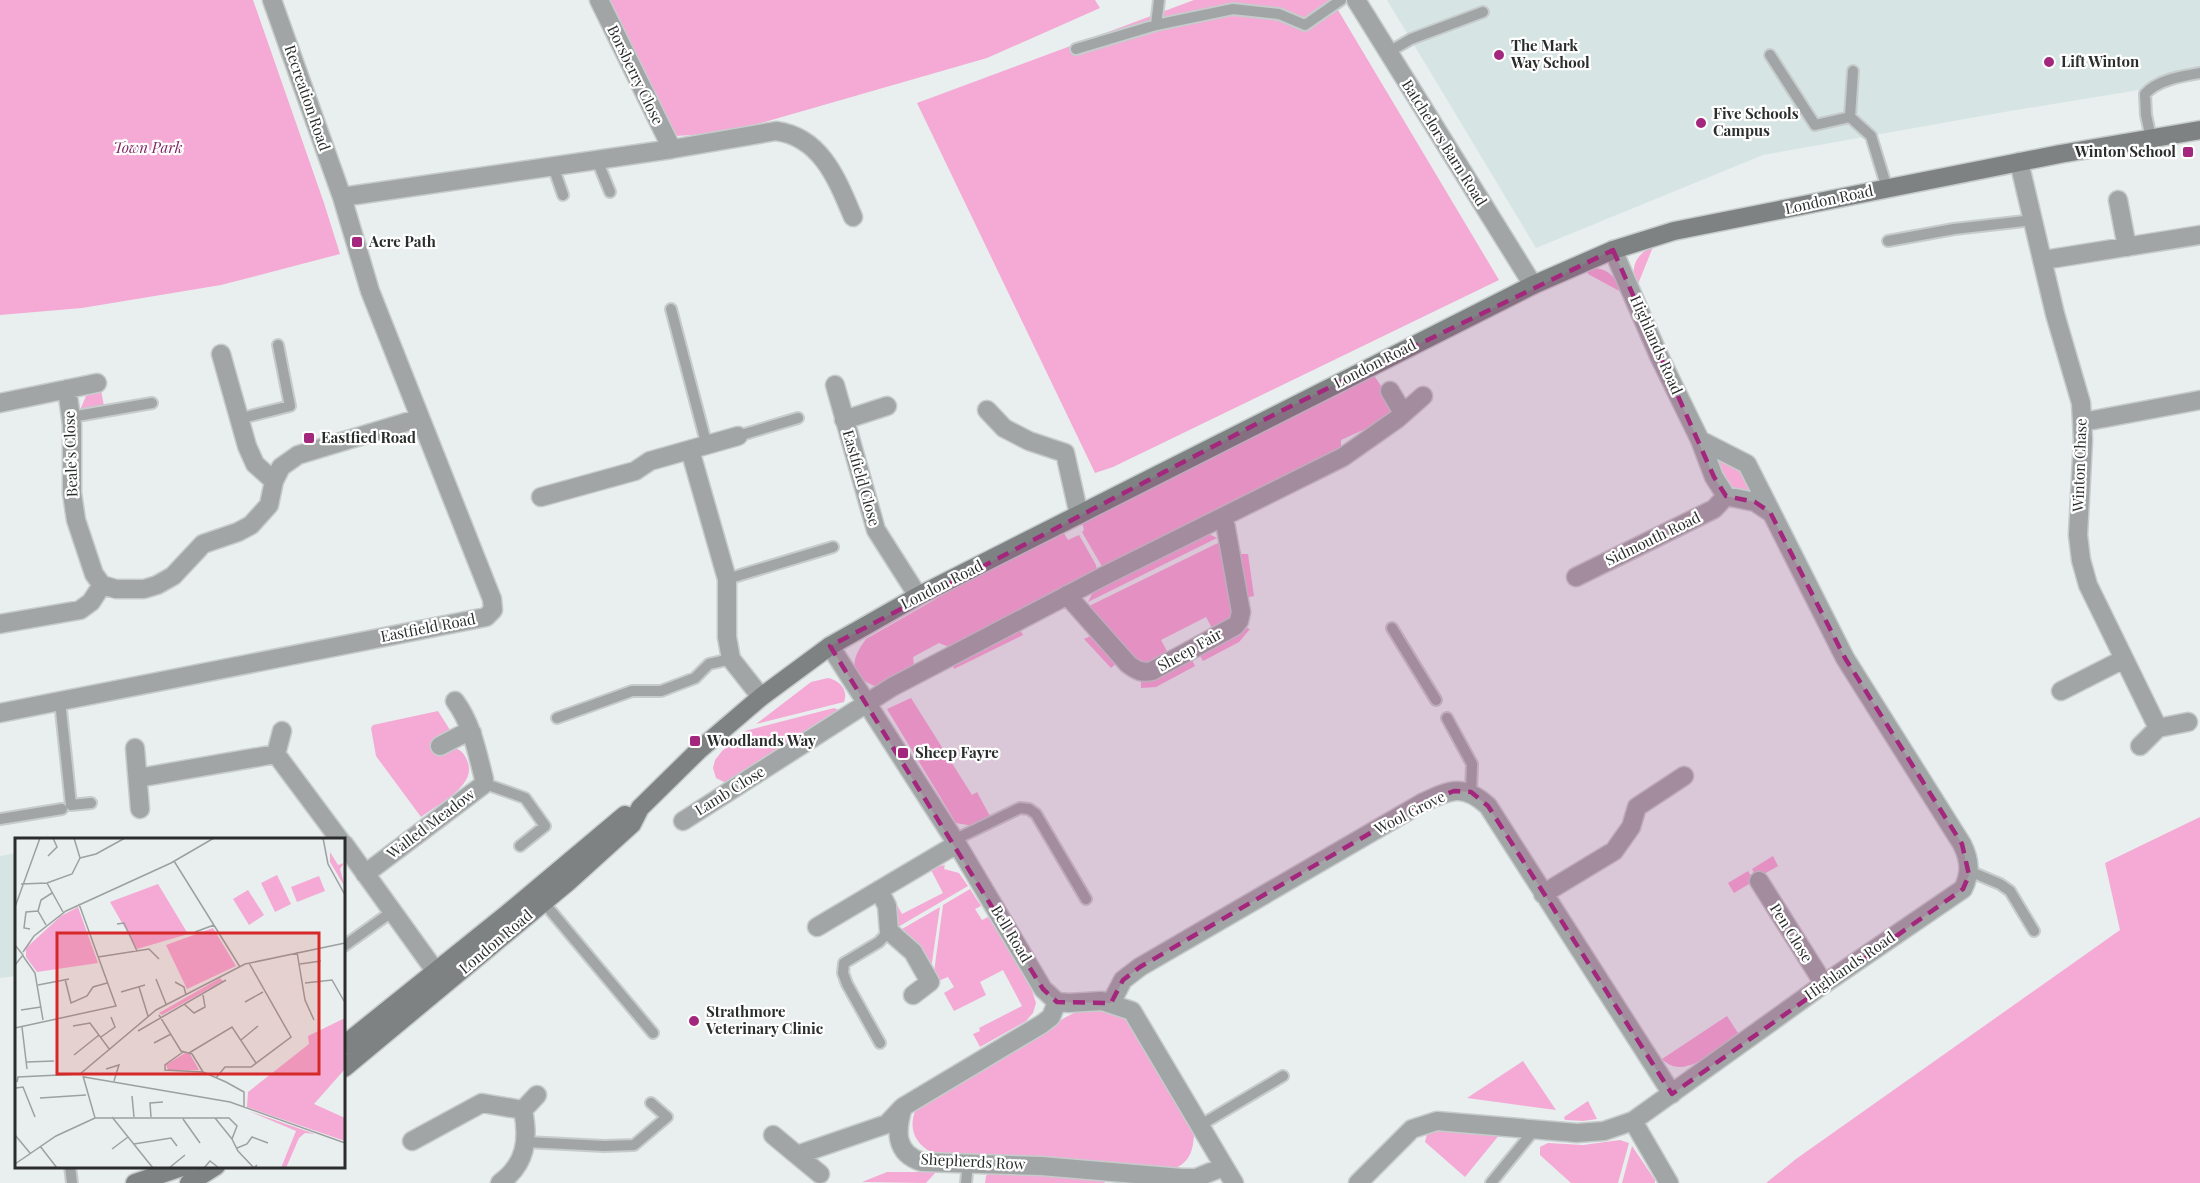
<svg xmlns="http://www.w3.org/2000/svg" width="2200" height="1183" viewBox="0 0 2200 1183" font-family="'Playfair Display',serif">
<rect width="100%" height="100%" fill="#e8efee"/>
<path fill="#d6e5e3" d="M1387,0H2200V80L2010,111L1763,155L1536,248Z
M16,853V976L0,978V856Z"/>
<path fill="#f4aad5" d="M0,0H253L324,203L340,254L221,285L82,308L0,315Z
M606,0H1095L1100,8L987,58L740,129L709,134L675,136Z
M1194,0H1332L1499,280L1113,467L1095,473L917,103Z
M1653,247L1638,284H1636C1630,268 1636,253 1653,247Z
M1591,268C1610,268 1616,279 1625,294L1588,274L1587,270Z
M1373,374L1385,392L1392,413L1387,419L1341,440V450L1104,570L1082,532L1084,530L1082,522L1207,460Z
M101,390L104,406L80,410L86,396Z
M1720,459C1734,466 1754,475 1749,493C1725,490 1725,483 1717,461Z
M1063,532L1068,540L1079,535L1096,565L1097,571L949,647L939,643L913,657L914,666L878,687C849,677 849,662 866,639L997,564Z
M1204,535H1211L1217,538L1088,602L1094,590Z
M1220,542L1232,611L1227,622L1213,630L1206,617L1161,640L1168,653C1157,659 1147,666 1136,660L1089,608V606Z
M1239,554H1248L1254,596L1245,598Z
M1242,626L1250,629L1239,642L1203,661L1199,654Z
M1019,628L1023,635L954,669L953,664Z
M1093,635L1118,662L1111,668L1084,639Z
M1191,658L1195,666L1156,687L1141,688V679Z
M828,678C839,680 849,690 844,702L756,724L811,682Z
M911,698L972,795L977,792L991,818L973,826L956,823L887,709Z
M834,708L842,711L726,783L716,778L713,768L715,760L722,751L745,731Z
M438,711L450,730L433,742C441,745 450,746 457,749C463,751 466,757 468,763C476,786 437,805 421,817L376,756L371,728L373,725Z
M2200,817V1183H1766L1796,1159L2120,930L2105,863Z
M1773,856L1778,866L1757,878L1752,869Z
M945,865L944,869L959,873L968,886L898,927C892,918 893,911 895,901L902,914L943,893L930,868Z
M1748,871L1754,881L1734,893L1728,883Z
M970,889L981,906L975,909L982,920L988,917L1029,981L1036,1003L1033,1013L1026,1021L980,1047L973,1034L980,1031L979,1028L1022,1006L1003,970L980,982L986,995L954,1011L944,993L954,987L948,977L938,981L934,972L943,905Z
M940,907L931,969L918,945L902,929Z
M1096,1006L1126,1018L1131,1024L1194,1135C1193,1152 1189,1162 1174,1169L1028,1157L931,1152C914,1143 908,1127 916,1109L1066,1017L1078,1011Z
M1727,1016L1738,1033C1720,1046 1685,1083 1662,1059Z
M1523,1061L1556,1110L1467,1098Z
M1588,1101L1597,1119L1583,1121L1565,1120L1564,1117Z
M1440,1129L1500,1134L1465,1177L1425,1142L1427,1134Z
M1620,1140L1629,1143L1618,1183H1571L1540,1155V1147L1548,1143L1583,1145Z
M1632,1146L1655,1180V1183H1622Z
M991,1171L1040,1173L1106,1181L1104,1183H985L986,1176Z
M887,1172H936L926,1183L862,1182Z"/>
<g fill="none" stroke-linecap="round" stroke-linejoin="round">
<g stroke="#c6cccb" stroke-width="14">
<path id="lane" d="M1156,25L1159,0
M1076,49L1156,25L1233,9L1279,14L1305,25L1341,0
M1387,53L1411,39L1483,12
M1770,55L1815,125L1850,117L1871,136L1887,188
M1850,117L1853,71
M2151,138L2146,115L2145,94C2157,80 2182,76 2200,73
M597,160L610,192
M553,166L563,195
M1888,241L1954,229L2034,220
M671,309L707,446
M71,417L152,403
M238,419L290,406L278,345
M738,436L798,418
M727,579L833,547
M1392,628L1436,700
M60,701L71,805L91,803
M557,718L632,691H661L695,678L709,664L731,659
M1447,718L1472,764L1471,792
M483,783L525,798L545,826L520,846
M0,819L62,809
M954,840L1020,808L1029,809L1036,814L1086,899
M1969,871L2000,884L2010,891L2034,931
M540,898L653,1033
M344,946L393,911
M880,1043L847,984L843,973L844,963L879,942L889,931
M1199,1126L1283,1076
M527,1142L604,1146L634,1145L667,1117L651,1103
M70,1166L72,1183
M966,1183L968,1163
M1491,1183L1535,1129"/>
</g>
<g stroke="#c6cccb" stroke-width="21">
<path id="street" d="M599,0L672,149
M1356,0L1533,285
M2019,162L2055,314L2081,403L2083,440L2078,535L2081,560L2088,585L2158,728
M342,197L672,149L776,131C821,137 837,179 853,217
M2118,200L2127,247
M2044,260L2200,235
M221,354L247,446L255,464L274,481
M835,385L876,530L918,596
M67,389L72,425V493L76,520L94,574L102,585L116,589H144L157,585L173,576L203,544L238,532L251,525L269,505L274,481L281,467L298,455L420,418
M1390,391L1403,413
M0,403L97,383
M987,410L1004,428L1029,441L1065,453L1079,515
M844,420L887,406
M2083,422L2200,400
M1700,440L1714,477L1726,496L1755,502L1770,512
M690,450L727,579V637L731,659L761,697
M541,497L635,471L650,461L738,436
M1576,577L1714,509L1726,496
M1067,595L1128,664C1137,671 1142,673 1152,671L1235,626L1239,621L1241,612L1224,517
M0,624L80,610L91,602L102,585
M830,646L957,844L1043,989L1057,1002L1069,1003L1102,1001L1132,1011L1234,1183
M2061,691L2124,659
M0,713L486,617L493,610L492,599L370,291L342,197L272,0
M440,746L463,734L472,733
M2140,746L2158,728L2188,722
M135,748L140,809
M276,754L282,731
M138,778L276,754L340,840
M683,821L892,687L1104,576L1343,457L1397,419L1423,396
M344,844L444,983
M365,874L483,785L484,779C477,752 472,724 455,701
M1759,881L1824,984
M879,890L887,906L889,931L913,952L930,982L913,995
M1543,894L1614,851L1631,827L1637,807L1684,776
M817,927L957,844
M1057,1002L1051,1017L1042,1024L903,1107C896,1130 894,1153 922,1162L1041,1166L1182,1178H1196L1223,1167
M1111,1003L1123,980L1140,967L1422,803C1450,790 1463,783 1488,806L1672,1094
M523,1110L537,1095
M1633,1121L1669,1183
M773,1135L797,1155L887,1124L902,1108
M412,1141L482,1103L523,1110C529,1140 526,1164 500,1183
M797,1155L820,1174
M1358,1183L1412,1129L1437,1121L1577,1133L1604,1131L1633,1121L1824,984L1963,889C1971,873 1970,860 1962,844L1845,658L1747,464L1700,440L1659,356L1613,250"/>
</g>
<g stroke="#c6cccb" stroke-width="21">
<path id="secondary" d="M344,1045L507,914L625,815
M344,1068L568,882L632,824L640,808L698,751L761,697L830,646L918,596L1533,285L1613,250L1674,231L2060,154L2200,130
M135,1183L185,1166
M189,1183L216,1166"/>
</g>
<use href="#lane" stroke="#a2a5a5" stroke-width="10"/>
<use href="#street" stroke="#a2a5a5" stroke-width="18"/>
<use href="#secondary" stroke="#7e8282" stroke-width="18"/>
</g>
<path fill="#a3277c" fill-opacity="0.2" stroke="#a3277c" stroke-width="4.5" stroke-dasharray="12 8" stroke-linejoin="round" d="M1613,250L1714,477L1726,496L1755,502L1770,512L1845,658L1962,844L1969,875L1963,889L1672,1094L1488,806L1471,792L1454,791L1422,803L1140,967L1123,980L1111,1003L1057,1002L1043,989L830,646L1283,410Z"/>
<g fill="#a3277c" stroke="#fff" stroke-width="2">
<circle cx="1499" cy="55" r="6"/>
<circle cx="2049" cy="62" r="6"/>
<circle cx="1701" cy="123" r="6"/>
<rect x="2182" y="146" width="12" height="12" rx="3"/>
<rect x="351" y="236" width="12" height="12" rx="3"/>
<rect x="303" y="432" width="12" height="12" rx="3"/>
<rect x="689" y="735" width="12" height="12" rx="3"/>
<rect x="897" y="747" width="12" height="12" rx="3"/>
<circle cx="694" cy="1021" r="6"/>
</g>
<g text-anchor="middle" stroke-width="4.5" stroke-linejoin="round" paint-order="stroke">
<g font-size="15" font-weight="bold" fill="#2a2d2c" stroke="#fff" text-anchor="start">
<text x="1511" y="51">The Mark<tspan x="1511" dy="17">Way School</tspan></text>
<text x="2061" y="67">Lift Winton</text>
<text x="1713" y="119">Five Schools<tspan x="1713" dy="17">Campus</tspan></text>
<text x="2176" y="157" text-anchor="end">Winton School</text>
<text x="369" y="247">Acre Path</text>
<text x="321" y="443">Eastfied Road</text>
<text x="707" y="746">Woodlands Way</text>
<text x="915" y="758">Sheep Fayre</text>
<text x="706" y="1017">Strathmore<tspan x="706" dy="17">Veterinary Clinic</tspan></text>
</g>
<g font-size="15" fill="#2a2d2c" stroke="#fff">
<text transform="translate(635 75) rotate(64)" y="5">Borsberry Close</text>
<text transform="translate(307 98) rotate(71)" y="5">Recreation Road</text>
<text transform="translate(1444 143) rotate(58)" y="5">Batchelors Barn Road</text>
<text transform="translate(1829 200) rotate(-12)" y="5">London Road</text>
<text transform="translate(1656 345) rotate(66)" y="5">Highlands Road</text>
<text transform="translate(1375 364) rotate(-27)" y="5">London Road</text>
<text transform="translate(71 454) rotate(-92)" y="5">Beale's Close</text>
<text transform="translate(2080 465) rotate(-88)" y="5">Winton Chase</text>
<text transform="translate(861 478) rotate(74)" y="5">Eastfield Close</text>
<text transform="translate(1653 539) rotate(-26)" y="5">Sidmouth Road</text>
<text transform="translate(942 585) rotate(-27)" y="5">London Road</text>
<text transform="translate(428 628) rotate(-11)" y="5">Eastfield Road</text>
<text transform="translate(1190 650) rotate(-29)" y="5">Sheep Fair</text>
<text transform="translate(730 791) rotate(-32)" y="5">Lamb Close</text>
<text transform="translate(1410 813) rotate(-27)" y="5">Wool Grove</text>
<text transform="translate(431 824) rotate(-37)" y="5">Walled Meadow</text>
<text transform="translate(1791 933) rotate(58)" y="5">Pen Close</text>
<text transform="translate(1011 934) rotate(59)" y="5">Bell Road</text>
<text transform="translate(496 942) rotate(-40)" y="5">London Road</text>
<text transform="translate(1850 966) rotate(-35)" y="5">Highlands Road</text>
<text transform="translate(973 1162) rotate(3)" y="5">Shepherds Row</text>
</g>
<g font-size="15" font-style="italic" fill="#812763" stroke="#fff">
<text x="148" y="153">Town Park</text>
</g>
</g>
<g transform="translate(15 838)">
<rect width="330" height="330" fill="#e8efee"/>
<path d="M315,14L323,27L329,25L325,31L330,49L315,24ZM262,37L276,66L260,74L246,45ZM304,38L310,53L282,64L276,49ZM143,46L173,96L122,111L95,64ZM233,52L249,77L234,87L218,61ZM63,69L83,125L22,134L11,119V110L46,78ZM198,90L221,128L172,151L151,107ZM205,140L208,143L147,177L144,175ZM330,180V231L299,266L330,280V303L232,269L233,254L294,206L293,198ZM170,215L175,216L184,232H153L151,227ZM234,273L300,296L290,295L284,300L271,330H266L281,293Z" fill="#f4aad5"/>
<path fill="none" stroke="#9ca1a0" stroke-width="1.5" d="M308,0L313,26L330,57M33,18L42,9L38,0M65,20L81,16L110,0M159,23L225,129M32,45L48,74M6,46L32,45L57,36L65,20L59,0M0,69L25,0M102,86L109,85L122,113M31,87L23,73L26,62L37,55M15,91L9,90L11,74L23,73M180,94L199,87M0,107L8,117L0,127M8,114L19,98L51,73L156,25L199,0M282,114L290,162L299,182M8,118L20,135L28,182M83,119L134,111L144,121M285,126L306,123M50,141L56,165L72,158L78,149L92,145M141,141L151,166M160,144L169,149L171,157M290,145L317,142L329,163M23,147L54,141M124,149L133,178M106,154L130,147M230,164L248,154M169,166L179,175L190,169L188,157M6,172L26,169M144,177L166,213L177,216L188,234M58,188L75,185L95,212M7,189L12,231M0,190L101,168L64,66M123,193L211,142M86,199L100,189L96,179M226,202L243,188M139,205L156,196M168,214L150,227V232L188,234L211,244L229,254V269M174,215L217,189L241,225M59,217L84,197M12,224L39,223M0,227V255M91,231L104,227L99,243M68,238L80,280H214L222,288L217,301L223,313L239,330L242,327M69,239L215,264L330,305M201,240L210,229H236L276,199L234,125M2,244L3,239L65,236L141,172L230,126L330,105M1,250L8,249L20,279M117,258L119,279M25,260L71,257M97,279L138,330M136,279L135,265L148,264M200,280L217,301M168,281L185,305M0,297L15,315M119,306L156,300L162,308M25,308L42,330M222,310L232,306L237,299L253,305M97,311L113,299M0,326L41,298L80,280M154,330L170,317M189,330L195,323L204,330"/>
<path fill="#d62828" fill-opacity="0.15" stroke="#d62828" stroke-width="3" d="M42,95H304V236H42Z"/>
<rect width="330" height="330" fill="none" stroke="#2a2d2c" stroke-width="3"/>
</g>
</svg>
